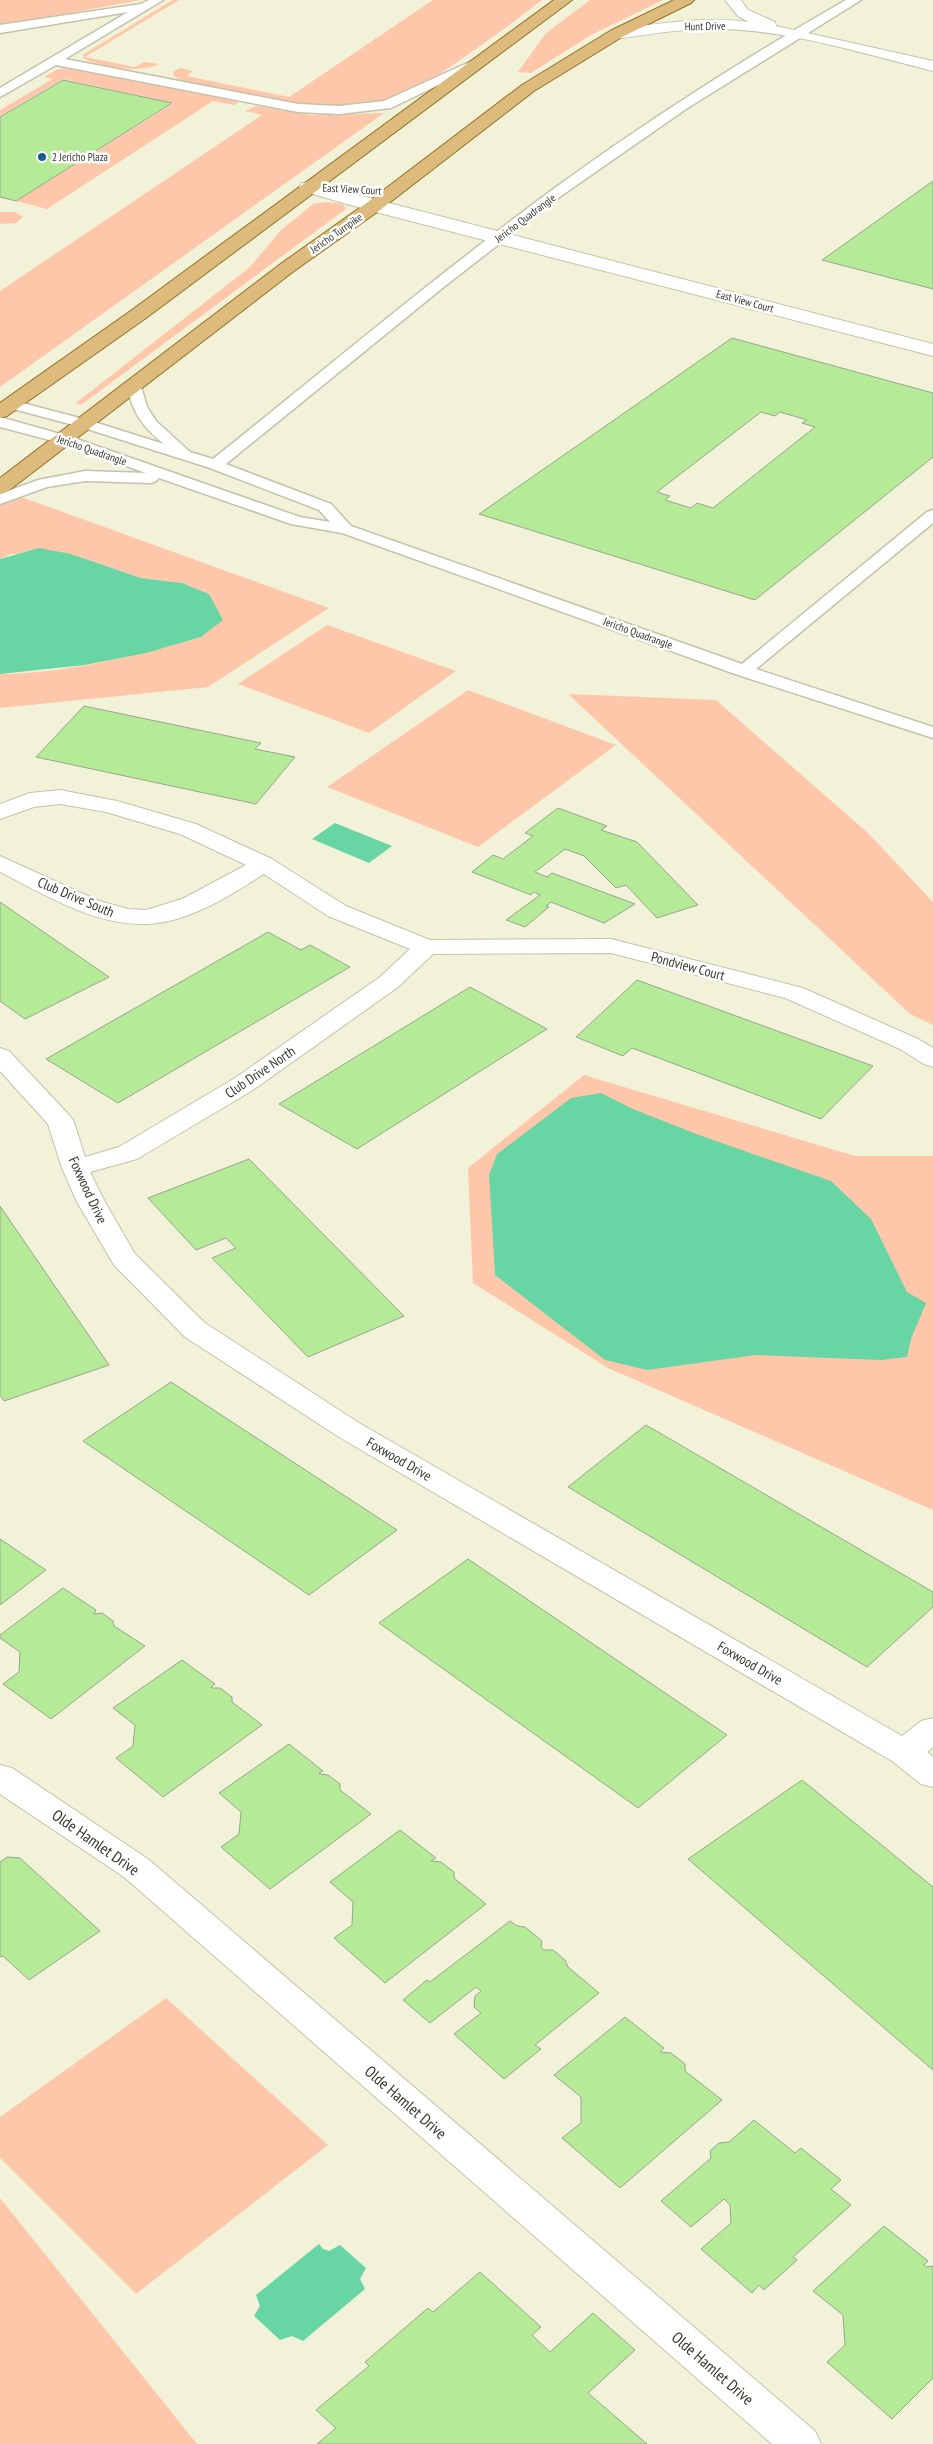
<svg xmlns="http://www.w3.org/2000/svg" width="933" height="2444" viewBox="0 0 933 2444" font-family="'PT Sans Narrow',sans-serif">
<rect width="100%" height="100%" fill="#f2f2d9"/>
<path fill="#fec7aa" d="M0,0H141L0,26Z
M173,0H179L85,57L135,67L144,62L159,64C142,74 100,67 83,58L84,54Z
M433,0H542C513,23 483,44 453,65C435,77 418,91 398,98C327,119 251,94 181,80L174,76L173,72L180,68L193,71L187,76L289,97Z
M590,0H663L591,35L531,73L518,72L546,33Z
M65,68L213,96L236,101L238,103L234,105L213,101L47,209L16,201L174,103L63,79L0,116V110L53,79L44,77L56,70Z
M256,106L311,115L384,113L0,387V291L262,115L245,111Z
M326,202L343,204L346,209L81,405L76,403L250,267L281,230L313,204Z
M0,212H15L23,217L16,223L0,224Z
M13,494L329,608L208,687L0,708V674C68,673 136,656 201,637L182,583L141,578L71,554H11L0,559V499Z
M327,625L456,671L369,733L238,684Z
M468,690L616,745L478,847L327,787Z
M568,694L716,700L868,833L933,902V1025L910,1014Z
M584,1075L855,1156H933V1510L608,1368L473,1283L468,1168Z
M166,1998L328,2145L136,2294L0,2158V2117Z
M0,2198L197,2444H0Z"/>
<path fill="#68d5a5" d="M39,548L71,554L141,578L182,583L209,594L223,620L201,637L146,653L85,665L0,674V559Z
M335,823L392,846L369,863L312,839Z
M601,1093L633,1109L699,1135L831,1181L871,1219L907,1292L926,1303L911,1339L907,1357L881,1360L756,1355L647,1370L605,1360L495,1275L489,1175L497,1154L571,1098Z
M319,2244L323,2249L329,2251L340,2245L366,2268L360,2279L365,2289L303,2341L292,2336L280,2340L254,2316L260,2306L256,2295Z"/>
<path fill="#b5ea96" stroke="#98a591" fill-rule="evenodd" d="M63,80L172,103L16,201L0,197V117Z
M933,181V289L822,260Z
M732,338L933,393V457L755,600L479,514ZM761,412L775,416L780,412L807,420L802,423L815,427L713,508L697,503L691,508L665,500L670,496L657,492Z
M84,706L261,743L255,749L295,757L256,804L36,757Z
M558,808L607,826L601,830L637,842L698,905L657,918L626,885L616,888L584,856L565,849L535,872L547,877L552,873L635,904L604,923L551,902L546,906L549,907L525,927L506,920L540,895L534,892L531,895L472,872L493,855L503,859L533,836L525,833Z
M0,902L109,977L25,1019L0,1001Z
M268,932L301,950L310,945L350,967L118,1103L46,1059Z
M637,980L728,1013L873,1066L821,1119L632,1048L623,1056L576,1037Z
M470,987L547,1029L357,1149L279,1104Z
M249,1159L404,1316L308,1357L212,1258L236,1248L226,1238L196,1250L148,1198Z
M0,1206L109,1365L4,1401L0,1395Z
M171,1382L397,1530L309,1595L83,1441Z
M646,1425L933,1592V1607L867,1667L568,1487Z
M0,1539L46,1570L0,1605Z
M468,1559L727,1735L638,1808L379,1623Z
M63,1588L96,1610L94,1614L102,1613L113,1621L114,1626L145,1646L51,1719L3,1684L19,1672L20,1652L0,1638V1635Z
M182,1660L215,1684L211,1687L212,1688H220L232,1697V1702L262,1725L163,1797L116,1758L133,1746L135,1725L113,1708Z
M289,1744L323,1771L319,1773L320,1774L328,1775L340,1784V1790L371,1814L270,1889L221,1847L239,1834L241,1812L219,1793Z
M802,1780L933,1887V2070L688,1859Z
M400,1830L436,1858L431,1861L441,1862L454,1872V1878L486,1904L385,1983L334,1938L352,1925L353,1902L330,1882Z
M7,1857L20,1858L100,1931L29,1980L3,1956L0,1957V1862Z
M510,1921L517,1926L525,1927L542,1941L541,1947L544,1950H553L565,1960L568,1967L599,1993L535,2045L541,2049L504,2079L454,2034L481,2013L474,2007L475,1996L481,1991L476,1987L430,2023L403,2000L427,1980L430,1982Z
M625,2017L664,2048L660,2052L671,2053L685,2064V2071L722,2100L620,2188L562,2138L581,2123V2097L554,2075Z
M754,2120L795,2153L801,2148L841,2180L831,2189L851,2205L793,2257L797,2260L764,2290L759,2285L752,2293L701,2249L731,2223L730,2205L724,2199L691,2227L661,2201L711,2158L710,2151L719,2143L729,2142Z
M884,2226L928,2261L924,2265L926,2267L933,2266V2378L892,2419L827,2362L845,2345L843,2315L813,2291Z
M480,2272L541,2327L532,2335L550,2352L593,2313L635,2350L588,2393L647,2444H317L336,2428L316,2410L369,2366L365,2362L428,2308L433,2312Z"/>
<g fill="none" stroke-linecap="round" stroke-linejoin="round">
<g stroke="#c3c3ab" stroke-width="3">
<path id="service" d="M149,0H163L65,59L298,104L339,106L384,101L474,60L478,59L484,63L391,108L339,114L298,112L56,65L0,97V88L128,12L0,33V25L141,4Z
M846,0H861L686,109L561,196L445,286L226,464L331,504L351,526L742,664L927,512L933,510V523L756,669L933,727V738L738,675L342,533L291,524L159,478L156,481L151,483L85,481L47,487L0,504V494L38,480L85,471L146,473L61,443L0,427V417L71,437L300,517L330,522L319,510L210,468L81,427L6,407L4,404L11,400L91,421L164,444C144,428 131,412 128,386L135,382L140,383L147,407L156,421L190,452L213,459C325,369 436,276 552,190C647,121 745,58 846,0Z"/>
</g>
<g stroke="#c3c3ab" stroke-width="2">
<path id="minor" d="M725,0H741L748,10L775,22L776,26L933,61V71C863,54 791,30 719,29C685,28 650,34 616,39L608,34L616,29C660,24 705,16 749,22L738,16Z
M308,182L933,344V356L368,210L302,191L299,187L302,183Z
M60,790L117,801L196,824L272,859L346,906L430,940L611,939L803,988L918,1039L933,1048V1067L924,1064L900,1049L785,998L611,953L433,954L398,987L253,1090L137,1159L90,1172L105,1202L135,1254L205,1323L359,1423L902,1736L921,1721L933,1718V1747L927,1752L933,1757V1787L921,1784L892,1761L339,1437L185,1337L114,1265L77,1202L62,1168L48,1124L0,1071V1048L9,1051L70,1116L74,1122L85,1157L119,1147L235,1078L380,977L410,949L328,916L264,874C229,896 188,923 146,924C94,926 44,894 0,872V856L99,901L128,909L146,910L182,899L246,865L180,834L106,812L60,804L34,807L0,819V804L30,793Z
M0,1765L12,1768L148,1859L815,2431L821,2444H772L124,1877L0,1794Z"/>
</g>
<g stroke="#947028" stroke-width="2">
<path id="primary" d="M554,0H572L146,318L7,416L0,418V403L132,310Z
M674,0H694L691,3L622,37L534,91L380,210L294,271L7,492L0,494V478L282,263L368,202L522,85L610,31Z"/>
</g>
<use href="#service" fill="#fff" fill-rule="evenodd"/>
<use href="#minor" fill="#fff" fill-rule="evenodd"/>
<use href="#primary" fill="#ddbb7c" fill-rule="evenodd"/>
</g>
<circle fill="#1a5b91" stroke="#fff" stroke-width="2" cx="42" cy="157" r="5"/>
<g text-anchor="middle" stroke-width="5" stroke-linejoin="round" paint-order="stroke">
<g font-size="11" fill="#37372e" stroke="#fff">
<text transform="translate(705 26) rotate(-1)" y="4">Hunt Drive</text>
<text transform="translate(352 189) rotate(3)" y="4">East View Court</text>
<text transform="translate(525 218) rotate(-37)" y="4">Jericho Quadrangle</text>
<text transform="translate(336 233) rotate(-35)" y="4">Jericho Turnpike</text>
<text transform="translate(745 301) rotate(15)" y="4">East View Court</text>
<text transform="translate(92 450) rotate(19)" y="4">Jericho Quadrangle</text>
<text transform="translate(638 633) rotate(20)" y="4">Jericho Quadrangle</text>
</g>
<g font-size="11" fill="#37372e" stroke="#fff" text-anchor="start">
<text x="52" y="161">2 Jericho Plaza</text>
</g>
<g font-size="14" fill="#37372e" stroke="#fff">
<text transform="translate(76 897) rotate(23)" y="5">Club Drive South</text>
<text transform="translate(688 966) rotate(15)" y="5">Pondview Court</text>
<text transform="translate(260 1072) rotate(-34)" y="5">Club Drive North</text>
<text transform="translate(88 1190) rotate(65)" y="5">Foxwood Drive</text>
<text transform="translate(399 1459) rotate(30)" y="5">Foxwood Drive</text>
<text transform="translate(750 1663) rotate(30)" y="5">Foxwood Drive</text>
</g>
<g font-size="16" fill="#37372e" stroke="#fff">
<text transform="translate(96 1842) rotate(35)" y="6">Olde Hamlet Drive</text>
<text transform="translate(406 2102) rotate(41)" y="6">Olde Hamlet Drive</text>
<text transform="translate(713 2368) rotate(41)" y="6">Olde Hamlet Drive</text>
</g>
</g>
</svg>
